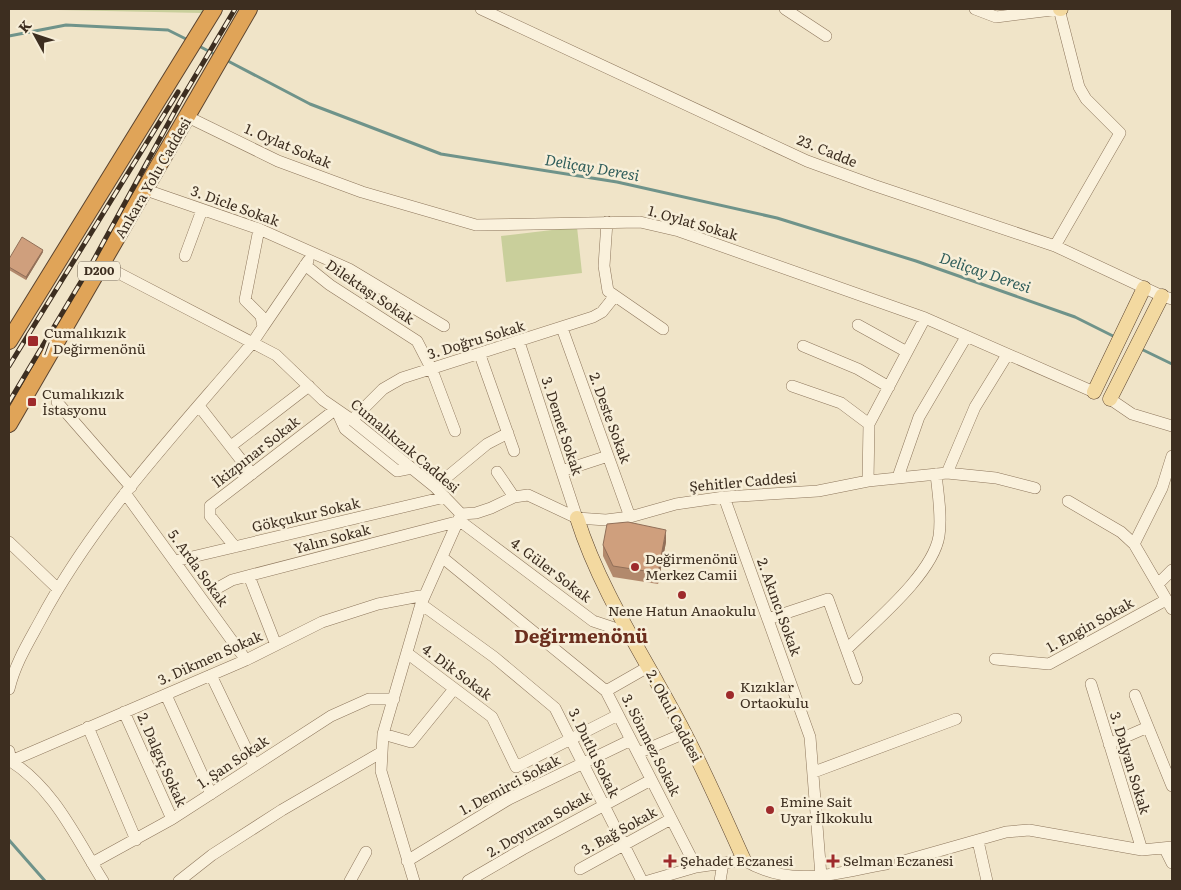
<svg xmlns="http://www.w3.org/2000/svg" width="1181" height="890" viewBox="0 0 1181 890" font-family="Literata,serif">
<rect width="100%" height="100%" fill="#f0e4c8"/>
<path fill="#c9cf9b" d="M9,9H205L203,13Z
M577,227L582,273L506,282L501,236Z"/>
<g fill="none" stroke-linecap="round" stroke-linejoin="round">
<path stroke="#6f938a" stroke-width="3" d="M9,36L66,25L168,30L190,41
M197,45L216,55
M226,60L310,104L441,154L617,182L777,218L916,261L1075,317L1115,337
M1139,348L1172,364
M9,840L45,881"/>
<g stroke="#8d765c" stroke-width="12">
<path id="minor" d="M481,9L807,161L873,185L1055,246L1162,296L1172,299
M785,9L826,36
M975,9L996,17L1060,9
M188,117L278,161L362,192L476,225L640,222L679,231L925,318L1094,392
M146,190L259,229L349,269L444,326
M607,222L604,266L608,291L663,329
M1055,246L1120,133L1086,99L1079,87L1059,9
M185,256L202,210
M103,265L276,355L323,400L352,420L435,487L461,514L421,604L383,734L381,771L414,881
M305,265L330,285L417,341L432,370L455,431
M858,325L907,352
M263,327L308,261
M562,328L630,517
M519,342L577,518
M803,346L858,369L889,387
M480,355L514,451
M792,386L841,403L869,424
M1110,399L1132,414L1172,426
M57,402L131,487
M199,406L252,474
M352,420L383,389L402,378L593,317L602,312L614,297
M231,446L309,386
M562,471L608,456
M497,472L514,497
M947,473L975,407L1007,355
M898,477L919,417L966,337
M868,481L869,424L925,318
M435,487L487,444L508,433
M125,493L246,660
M724,497L810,737L821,876
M1068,501L1121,532L1134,544L1172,609
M461,514L476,513L491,508L514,497L528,495L577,518L606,520L630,517L676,504L724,497L818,491L868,481L947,473L996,478L1035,488
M9,542L57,588
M1134,544L1162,488L1172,456
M235,547L210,516V506L336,409L345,429L397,471L412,468
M443,558L606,691L696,867
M175,561L445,497
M249,576L276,645
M1158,584L1172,570
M214,590L232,580L460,521L593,621L629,633
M421,604L494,657L555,708L642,881
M768,619L828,599L857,679
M847,649C874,622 933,574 939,536C942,516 938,494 936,474
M407,653L492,717L516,767L618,715
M995,659L1049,664L1166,600
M211,675L254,765
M1091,684L1142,850
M9,689C15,664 28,643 40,621C95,517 178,431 253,342L263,327L261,316L245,300L259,229
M606,691L648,667
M166,695L211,794
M1135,695L1172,786
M124,712L172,819
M88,727L136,840
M383,734L411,742L454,689
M1109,744L1148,727
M9,751L11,761L246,660L322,622L378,604L425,595
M638,753L685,733
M9,760C54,788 76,838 103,881
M814,772L956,719
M978,841L987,881
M1165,849L1172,863
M407,861L509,799L631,740
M900,862L1006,832L1029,830L1142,850L1172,847
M92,863L172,819L331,716L369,699H394
M580,869L671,819
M179,881L212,855L282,810L382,752
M350,881L366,852
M468,881L523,849L651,780
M648,881L696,867L744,860C792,889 835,873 886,864
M720,881L723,863"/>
</g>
<g stroke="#5b4430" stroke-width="15">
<path id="major" d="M1060,9H1061
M1094,392L1144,288
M1110,399L1162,296
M577,518C601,594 648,662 684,732C706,774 725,818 744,860"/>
</g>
<g stroke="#5b4430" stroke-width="18">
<path id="highway" d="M9,341L214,9
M9,424L249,9"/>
</g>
<use href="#minor" stroke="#faf1dc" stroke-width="11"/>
<use href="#major" stroke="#f3d9a0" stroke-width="14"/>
<use href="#highway" stroke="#e0a458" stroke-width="16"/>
<g stroke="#3d2e20" stroke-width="5">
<path id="rail" d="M9,366L178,92
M9,402L91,265L181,100L235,9"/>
</g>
<use href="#rail" stroke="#f7eed8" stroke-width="3" stroke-dasharray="9" stroke-linecap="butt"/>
</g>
<path fill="#b2896c" d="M43,252L26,280L9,270V259Z
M666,542L658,584L613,577L603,556V545Z"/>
<path fill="#916f58" d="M43,250V252L26,280V277Z
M666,530V542L658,584V573Z"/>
<path fill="#cf9f7d" stroke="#916f58" d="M22,237L43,250L26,277L9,267V259Z
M628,522L666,530L658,573L613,566L603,545L607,524Z"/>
<g fill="#9e2a2b" stroke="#f7eed8" stroke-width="2">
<rect x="27" y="335" width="12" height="12" rx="2.5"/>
<rect x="27" y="397" width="10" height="10" rx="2.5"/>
<circle cx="635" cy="567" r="5"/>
<circle cx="682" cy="595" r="5"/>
<circle cx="730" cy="695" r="5"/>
<circle cx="770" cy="810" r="5"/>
<path d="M667.5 853.5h5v5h5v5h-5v5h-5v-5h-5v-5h5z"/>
<path d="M830.5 853.5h5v5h5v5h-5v5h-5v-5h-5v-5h5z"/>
</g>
<g text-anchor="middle" stroke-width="5" stroke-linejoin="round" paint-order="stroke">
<rect fill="#f7eed8" stroke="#756857" stroke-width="1" x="78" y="261.5" width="42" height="19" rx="4"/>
<g font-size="12" font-weight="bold" fill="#3d2e20">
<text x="99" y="275">D200</text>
</g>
<g font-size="14" fill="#3d2e20" stroke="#f7eed8">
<text transform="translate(288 146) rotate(23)" y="5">1. Oylat Sokak</text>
<text transform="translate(827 151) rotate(22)" y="5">23. Cadde</text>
<text transform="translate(153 178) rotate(-60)" y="5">Ankara Yolu Caddesi</text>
<text transform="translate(235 206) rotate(20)" y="5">3. Dicle Sokak</text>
<text transform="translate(693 223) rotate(16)" y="5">1. Oylat Sokak</text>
<text transform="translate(370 292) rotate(34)" y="5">Dilektaşı Sokak</text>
<text transform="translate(476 340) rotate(-17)" y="5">3. Doğru Sokak</text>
<text transform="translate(610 418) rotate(70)" y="5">2. Deste Sokak</text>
<text transform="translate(562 426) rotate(72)" y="5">3. Demet Sokak</text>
<text transform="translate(405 446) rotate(40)" y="5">Cumalıkızık Caddesi</text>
<text transform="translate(256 452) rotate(-38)" y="5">İkizpınar Sokak</text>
<text transform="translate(743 482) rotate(-5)" y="5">Şehitler Caddesi</text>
<text transform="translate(306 515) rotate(-13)" y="5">Gökçukur Sokak</text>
<text transform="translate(332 539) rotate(-15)" y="5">Yalın Sokak</text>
<text transform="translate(198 568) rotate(54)" y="5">5. Arda Sokak</text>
<text transform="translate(551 570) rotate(37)" y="5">4. Güler Sokak</text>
<text transform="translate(779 607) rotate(70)" y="5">2. Akıncı Sokak</text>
<text transform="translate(1090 625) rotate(-29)" y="5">1. Engin Sokak</text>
<text transform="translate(210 658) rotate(-24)" y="5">3. Dikmen Sokak</text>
<text transform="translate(457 672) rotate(37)" y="5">4. Dik Sokak</text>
<text transform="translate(674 716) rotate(62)" y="5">2. Okul Caddesi</text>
<text transform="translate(651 745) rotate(63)" y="5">3. Sönmez Sokak</text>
<text transform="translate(594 753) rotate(64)" y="5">3. Dutlu Sokak</text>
<text transform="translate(162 760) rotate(66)" y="5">2. Dalgıç Sokak</text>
<text transform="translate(233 762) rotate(-34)" y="5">1. Şan Sokak</text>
<text transform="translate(1130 763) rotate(73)" y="5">3. Dalyan Sokak</text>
<text transform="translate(510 785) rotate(-28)" y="5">1. Demirci Sokak</text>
<text transform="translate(539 824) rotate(-30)" y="5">2. Doyuran Sokak</text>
<text transform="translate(619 831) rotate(-29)" y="5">3. Bağ Sokak</text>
</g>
<g font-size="14" fill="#3d2e20" stroke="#f7eed8" text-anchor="start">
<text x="44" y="338">Cumalıkızık<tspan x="44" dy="16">/ Değirmenönü</tspan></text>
<text x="42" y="399">Cumalıkızık<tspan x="42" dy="16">İstasyonu</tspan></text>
<text x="645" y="564">Değirmenönü<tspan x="645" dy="16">Merkez Camii</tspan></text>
<text x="682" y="616" text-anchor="middle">Nene Hatun Anaokulu</text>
<text x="740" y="692">Kızıklar<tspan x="740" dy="16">Ortaokulu</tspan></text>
<text x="780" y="807">Emine Sait<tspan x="780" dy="16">Uyar İlkokulu</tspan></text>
<text x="680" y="866">Şehadet Eczanesi</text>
<text x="843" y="866">Selman Eczanesi</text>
</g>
<g font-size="15" font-style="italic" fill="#2f5d5a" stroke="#f7eed8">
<text transform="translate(592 168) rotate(10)" y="5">Deliçay Deresi</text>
<text transform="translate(985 273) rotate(19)" y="5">Deliçay Deresi</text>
</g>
<g font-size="19" font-weight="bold" fill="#6b2e1e" stroke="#f7eed8">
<text x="581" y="643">Değirmenönü</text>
</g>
</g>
<rect width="1181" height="890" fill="none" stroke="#3d2e20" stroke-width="20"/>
<g transform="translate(35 35) rotate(310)" stroke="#f7eed8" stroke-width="4" paint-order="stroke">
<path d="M0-4L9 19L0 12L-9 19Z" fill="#3d2e20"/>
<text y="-8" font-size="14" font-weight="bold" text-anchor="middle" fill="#3d2e20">K</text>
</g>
</svg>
